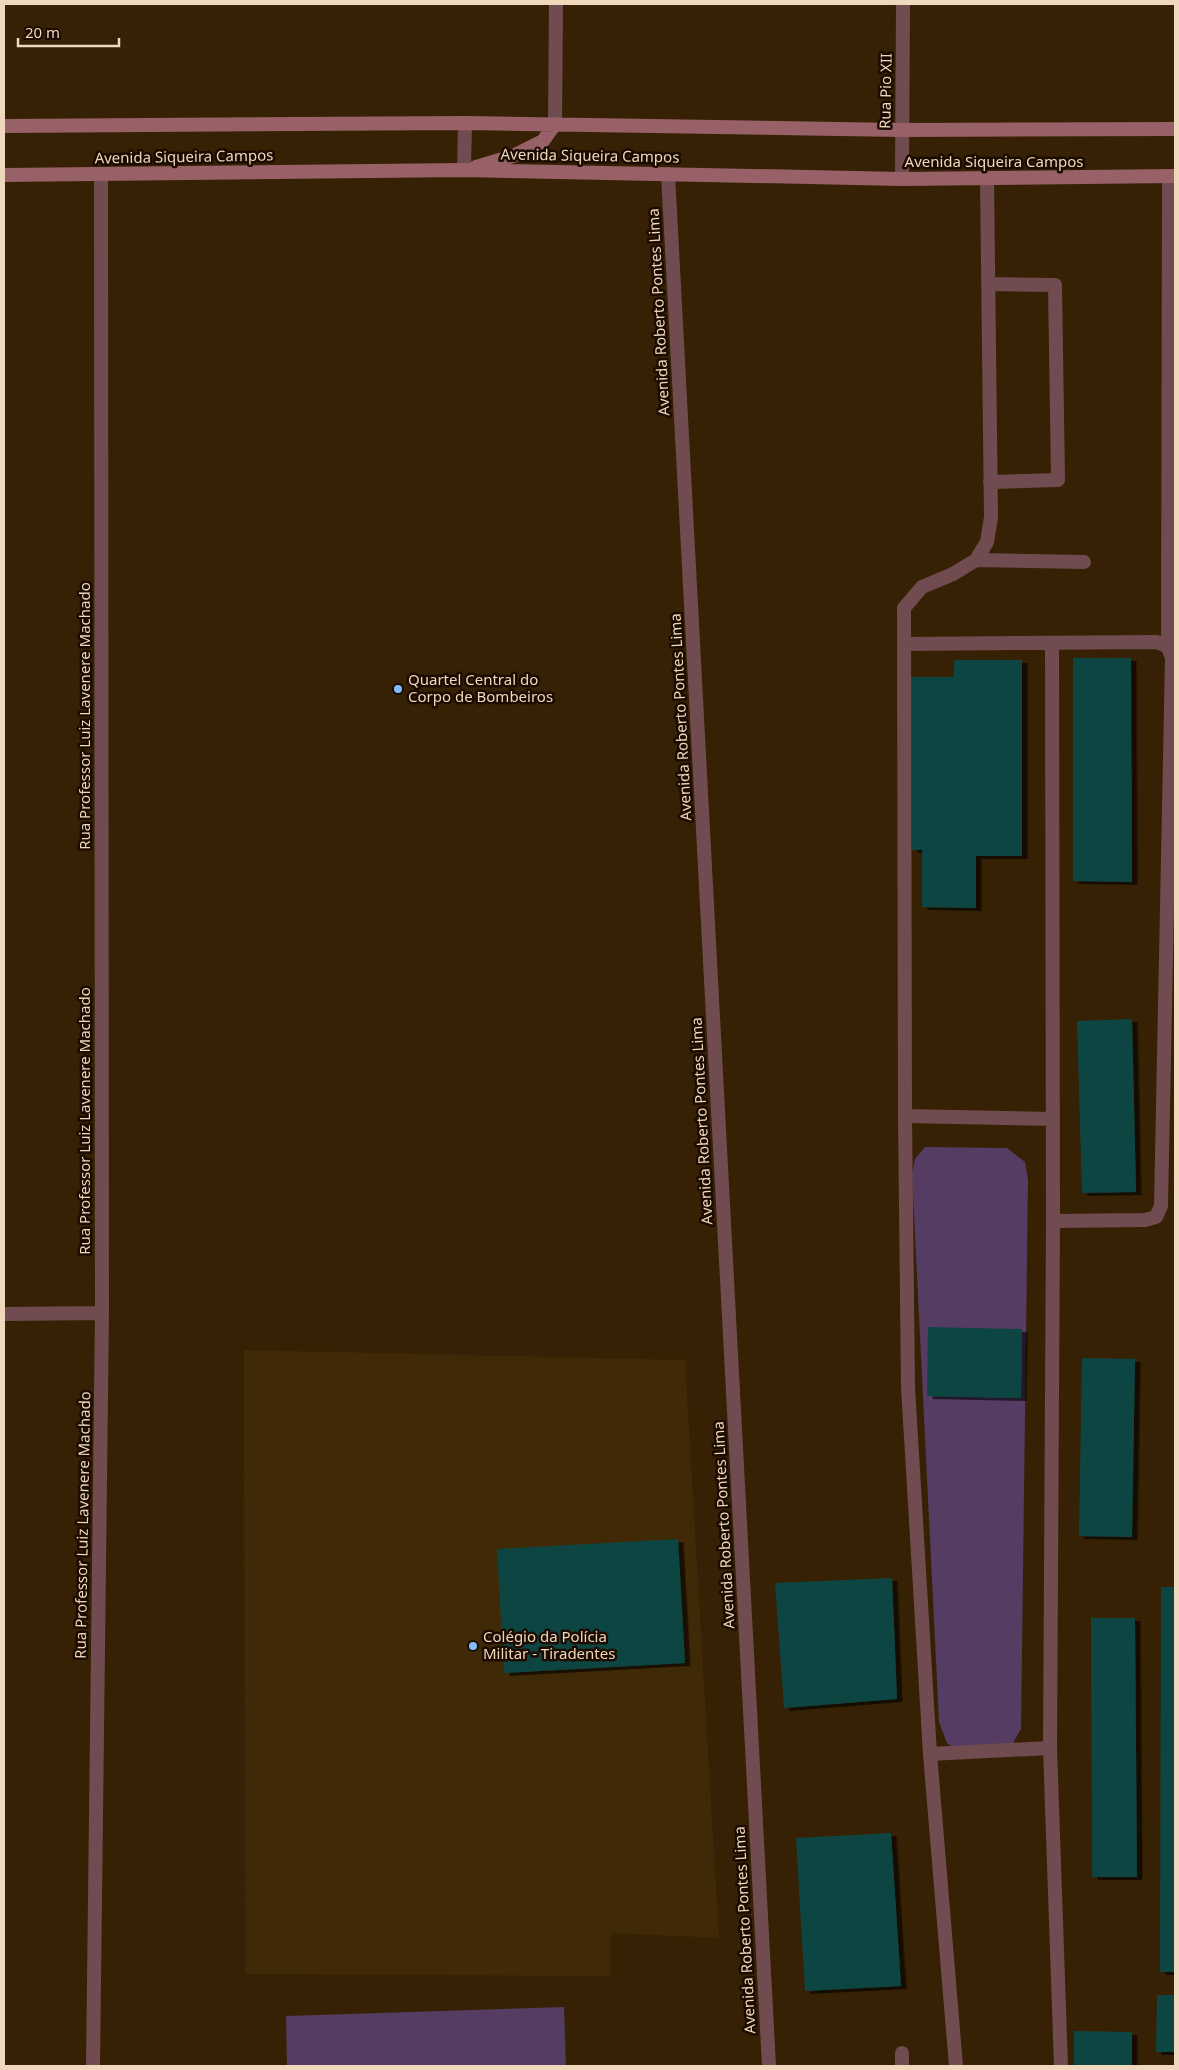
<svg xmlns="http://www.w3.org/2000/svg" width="1179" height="2070" viewBox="0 0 1179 2070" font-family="'Noto Sans',sans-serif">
<defs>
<filter id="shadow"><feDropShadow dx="5.5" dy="3" stdDeviation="0" flood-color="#0009"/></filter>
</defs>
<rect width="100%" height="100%" fill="#362104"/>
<path fill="#402906" d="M244,1350L685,1360L719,1938L611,1933L610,1976L245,1974Z"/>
<path fill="#543c63" d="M925,1147L1007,1148L1025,1162L1028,1180L1021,1729L1009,1750L965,1755L947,1743L939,1722L912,1174L915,1159Z
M564,2007L566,2066H287L286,2016Z"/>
<path fill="#114543" filter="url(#shadow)" d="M1073,658H1131L1132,882L1073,881Z
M954,660H1022V856H976V908L922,907V850H912L911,677H954Z
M1132,1019L1136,1192L1082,1193L1077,1021Z
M928,1327L1022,1329L1021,1398L927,1396Z
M1082,1358L1135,1359L1132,1537L1079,1536Z
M678,1539L685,1663L504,1673L497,1549Z
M892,1578L897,1699L784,1708L775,1583Z
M1161,1587H1175V1972H1160Z
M1091,1618H1135L1137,1877H1092Z
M891,1833L901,1986L805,1991L796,1838Z
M1157,1995H1175V2052H1156Z
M1074,2031L1132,2032V2066H1074Z"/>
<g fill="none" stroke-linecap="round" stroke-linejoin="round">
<path stroke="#704c50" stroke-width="14" d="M464,170L465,123
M989,284L1055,285L1058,480L990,482
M976,560L1084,562
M1052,643L1053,1221L1050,1748L1061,2066
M904,644L1157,642L1168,647L1172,658L1161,1206L1156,1217L1145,1220L1053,1221
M1168,647L1169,176
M905,1116L1053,1119
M930,1754L1050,1748
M902,2066V2053
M956,2066L930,1754L908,1387L905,1116L904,608L922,587L953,574L976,560L987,542L991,517L987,178"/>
<path stroke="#704c50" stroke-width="14" d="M555,124L556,4
M668,174L769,2066
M902,179L903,4
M4,1314L102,1313
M93,2066L102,1313L101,175"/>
<path stroke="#986067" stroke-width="14" d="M4,126L465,123L901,130L1175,129
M476,167L513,156L543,141L555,124
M4,175L464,170L902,179L1175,176"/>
</g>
<g fill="#83bcfb" stroke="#1b0b00" stroke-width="2">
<circle cx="398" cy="689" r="5"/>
<circle cx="473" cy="1646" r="5"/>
</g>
<g text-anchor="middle" stroke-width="5" stroke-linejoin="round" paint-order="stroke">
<g font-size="15" fill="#efd8bc" stroke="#1b0b00">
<text transform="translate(886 91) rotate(-89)" y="5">Rua Pio XII</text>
<text transform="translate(590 156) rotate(1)" y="5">Avenida Siqueira Campos</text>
<text transform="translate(184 157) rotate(-1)" y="5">Avenida Siqueira Campos</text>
<text x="994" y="167">Avenida Siqueira Campos</text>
<text transform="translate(659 312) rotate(-93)" y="5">Avenida Roberto Pontes Lima</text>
<text transform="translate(85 716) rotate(-90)" y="5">Rua Professor Luiz Lavenere Machado</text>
<text transform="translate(681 717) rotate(-93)" y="5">Avenida Roberto Pontes Lima</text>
<text transform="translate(85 1121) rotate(-90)" y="5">Rua Professor Luiz Lavenere Machado</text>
<text transform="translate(702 1121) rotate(-93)" y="5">Avenida Roberto Pontes Lima</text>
<text transform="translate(83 1525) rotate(-89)" y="5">Rua Professor Luiz Lavenere Machado</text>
<text transform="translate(724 1525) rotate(-93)" y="5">Avenida Roberto Pontes Lima</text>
<text transform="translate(745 1930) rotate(-93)" y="5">Avenida Roberto Pontes Lima</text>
</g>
<g font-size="15" fill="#efd8bc" stroke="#1b0b00" text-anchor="start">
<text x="408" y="685">Quartel Central do<tspan x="408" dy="17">Corpo de Bombeiros</tspan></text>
<text x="483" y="1642">Colégio da Polícia<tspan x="483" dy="17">Militar - Tiradentes</tspan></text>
</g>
</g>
<rect width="1179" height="2070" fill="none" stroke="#efd8bc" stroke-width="10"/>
<path d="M18 38v8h101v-8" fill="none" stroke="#efd8bc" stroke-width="2.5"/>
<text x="25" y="38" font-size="15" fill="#efd8bc" stroke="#1b0b00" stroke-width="4" paint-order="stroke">20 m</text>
</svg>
